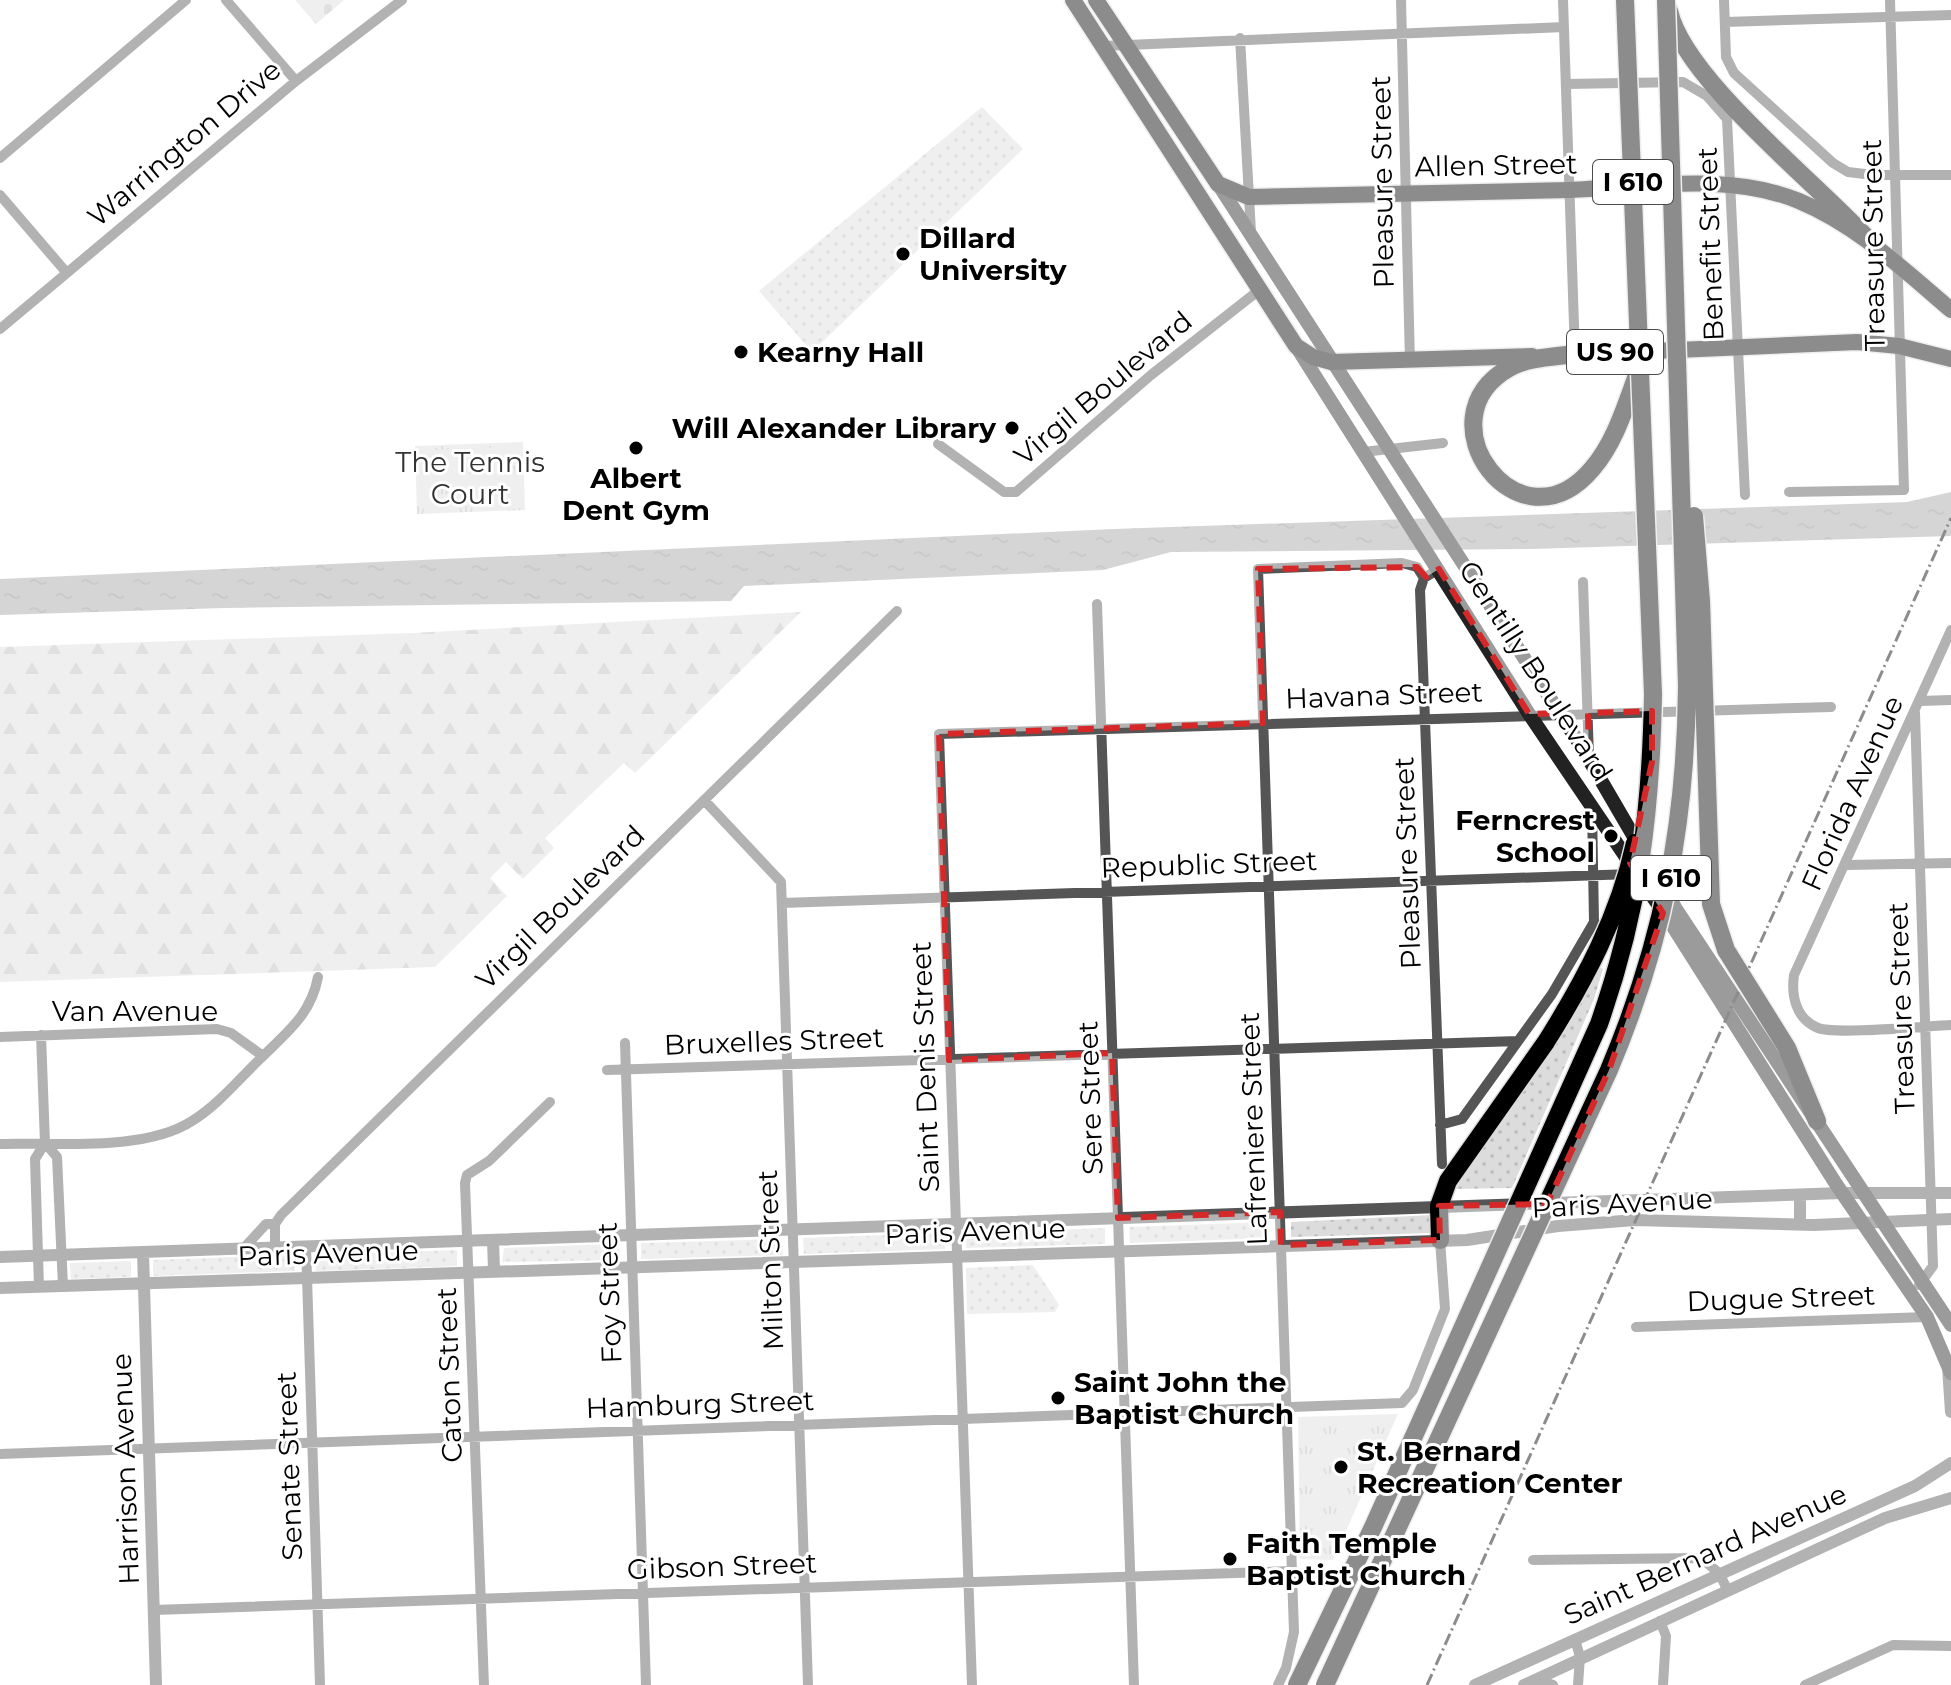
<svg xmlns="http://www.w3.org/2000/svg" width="1951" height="1685" viewBox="0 0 1951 1685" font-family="Montserrat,sans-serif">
<defs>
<pattern id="grass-dots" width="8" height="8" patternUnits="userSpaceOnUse" patternTransform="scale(2)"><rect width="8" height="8" fill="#dcdcdc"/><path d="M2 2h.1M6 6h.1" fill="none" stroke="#bbb" stroke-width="1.8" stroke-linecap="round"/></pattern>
<pattern id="forest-firs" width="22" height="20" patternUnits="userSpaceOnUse" patternTransform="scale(2)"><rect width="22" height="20" fill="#dcdcdc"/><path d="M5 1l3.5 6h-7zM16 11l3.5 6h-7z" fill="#bbb"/></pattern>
<pattern id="cemetery-stones" width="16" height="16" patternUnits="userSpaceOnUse" patternTransform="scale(2)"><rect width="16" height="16" fill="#dcdcdc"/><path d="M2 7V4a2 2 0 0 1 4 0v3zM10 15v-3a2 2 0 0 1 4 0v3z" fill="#bbb"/></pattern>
<pattern id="park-tufts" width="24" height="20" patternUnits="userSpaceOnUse" patternTransform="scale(2)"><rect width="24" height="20" fill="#dcdcdc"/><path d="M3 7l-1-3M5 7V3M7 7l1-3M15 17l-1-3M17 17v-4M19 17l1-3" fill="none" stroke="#bbb"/></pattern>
<pattern id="water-ripples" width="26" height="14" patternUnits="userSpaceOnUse" patternTransform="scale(2)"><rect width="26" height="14" fill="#a3a3a3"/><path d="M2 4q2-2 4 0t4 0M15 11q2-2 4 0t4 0" fill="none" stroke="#8b8b8b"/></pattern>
</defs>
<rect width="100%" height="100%" fill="#fff"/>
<path fill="url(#grass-dots)" d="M982,107L1023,149L812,352L759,291Z
M1598,967L1603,969L1594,999L1512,1188L1451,1189Z
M1432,1215L1433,1233L1291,1237V1222Z
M1269,1222L1270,1238L1130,1243L1129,1227Z
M1105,1228V1244L966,1248V1233Z
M944,1233L945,1249L804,1254L803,1238Z
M782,1239L783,1255L641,1259V1243Z
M619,1244L620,1260L502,1262L504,1248Z
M457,1250V1266L316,1271L315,1255Z
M295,1255V1271L153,1276V1260Z
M131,1261V1277L71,1279L70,1263Z
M1033,1265L1059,1305L1055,1312L967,1314L966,1268Z"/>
<path fill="url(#forest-firs)" d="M801,612L635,773L624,763L545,838L554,848L523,879L506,862L490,878L507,896L435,967L0,982V647L413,633Z"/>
<path fill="url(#cemetery-stones)" d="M295,0H344L316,24Z"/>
<path fill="url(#park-tufts)" d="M523,442L525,510L417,514L415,446Z
M1398,1414L1333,1560L1300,1559L1298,1417Z"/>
<path fill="#dcdcdc" d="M513,447L514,463L479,464V448Z
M455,449L456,466L421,467V451Z
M514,469L515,486L480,487V471Z
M457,472V488L423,489L422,473Z
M515,493V509L481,510L480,494Z
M458,494V511L424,512L423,496Z"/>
<path fill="url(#water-ripples)" d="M1951,492V536L1532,549L1171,552L1103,570L744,586L731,601L225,608L0,615V579L1114,529L1907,502Z"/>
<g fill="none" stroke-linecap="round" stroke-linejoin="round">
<g stroke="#dbdbdb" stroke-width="19">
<path id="primary" d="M1073,0L1296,346L1313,357L1331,362L1532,356
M1096,0L1218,184L1249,197C1356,195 1463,193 1570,190C1644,187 1729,172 1799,201C1857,225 1904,270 1951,310
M1563,355L1857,342L1899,346L1951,359"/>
</g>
<g stroke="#dbdbdb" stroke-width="21">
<path id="motorway" d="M1669,11C1685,82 1826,190 1878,250
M1575,354C1554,357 1528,357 1509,368C1419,419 1519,555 1592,469C1616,441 1626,404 1639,370
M1726,950L1787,1048L1817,1121
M1440,1240L1439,1206L1448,1181L1546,1042"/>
</g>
<path stroke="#555" stroke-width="10" d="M226,0L296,81
M1401,0L1410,362
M1563,0L1575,354
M1724,0L1726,57L1734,73L1833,163L1848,172L1873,175H1951
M1725,22L1951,15
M1240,38L1251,232
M1103,46L1564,27
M1566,84L1683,82L1707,96L1727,119L1745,495
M0,158L186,0
M0,195L66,272
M0,329L296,81L402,0
M938,444L1004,492H1016L1151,375L1258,291
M1363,452L1443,443
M1789,492L1904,490L1890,0
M1439,569L1424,578L1420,590L1442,1164
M1583,582L1589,757
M1097,604L1134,1685
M1951,630L1794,975C1791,996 1796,1019 1818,1028C1836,1035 1926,1026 1951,1025
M1920,701L1951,700
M1915,713L1933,1266L1919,1285
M704,800L781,882L808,1685
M1847,865L1951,863
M782,903L1631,874
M0,1037L217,1029L231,1033L263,1056
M625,1043L646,1685
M607,1070L1518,1041
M1440,1125L1462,1119L1552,994L1594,922L1592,808
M45,1143L57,1157L63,1286
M0,1144C56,1142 144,1152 192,1121C218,1105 238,1080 260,1059C286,1033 311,1015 318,977
M306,1246L320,1685
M275,1247V1224L281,1215L897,611
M244,1248L266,1224H275
M39,1287L35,1159L45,1143L41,1035
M1636,1327L1927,1317
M0,1454L1402,1403L1413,1390L1445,1309L1440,1240
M1533,1560L1701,1558L1719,1573L1728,1591
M154,1610L1292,1571
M1660,1621L1666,1636L1663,1685
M1575,1639L1580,1657L1578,1685
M1536,1679L1553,1685
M484,1685L465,1183L467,1175L489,1161L550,1102
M972,1685L939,734L1831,707
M1278,1685L1286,1668L1294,1632L1258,569L1402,563L1417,567L1424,578
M1805,1685L1893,1645L1951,1646"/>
<path stroke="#555" stroke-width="12" d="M1800,1224V1195
M493,1240L494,1271
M143,1252L156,1685
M0,1257L1842,1193H1951
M0,1288L1467,1240L1558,1226L1635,1220L1814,1225L1951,1219
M1948,1367L1951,1412
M1475,1685L1915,1486L1951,1463
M1524,1685L1885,1518L1951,1498"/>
<path stroke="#222" stroke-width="14" d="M1218,184L1581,746L1676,909L1951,1325
M1296,346L1529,714L1672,925L1836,1184L1927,1317L1951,1373"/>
<use href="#primary" stroke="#000" stroke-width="16"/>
<use href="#motorway" stroke="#000" stroke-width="18"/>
<path stroke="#000" stroke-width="3" stroke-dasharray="12 4 2 4" stroke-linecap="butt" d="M1427,1685L1951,518"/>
<g stroke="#dbdbdb" stroke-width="21" stroke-linecap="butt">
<path id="motorway-bridge" d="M1694,516L1701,601L1711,904L1726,950
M1546,1042C1585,980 1619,916 1635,843
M1297,1685L1374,1525L1599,1024C1639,910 1651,814 1653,694L1625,0
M1325,1685L1609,1070C1663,942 1686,825 1687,686L1666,0"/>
</g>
<use href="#motorway-bridge" stroke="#000" stroke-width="18"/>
</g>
<path d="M0 0H1951V1685H0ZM1417,567L1426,577L1439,569L1529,714L1559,713L1589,758L1588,713L1652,711V762L1630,863L1663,913L1609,1070L1547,1204L1439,1206L1440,1240L1281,1245L1280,1212L1118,1218L1112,1053L949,1060L939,734L1263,723L1258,569Z" fill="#fff" fill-opacity=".55" fill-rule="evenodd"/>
<path fill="none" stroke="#d62828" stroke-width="6" stroke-dasharray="16 10" stroke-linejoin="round" d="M1417,567L1426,577L1439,569L1529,714L1559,713L1589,758L1588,713L1652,711V762L1630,863L1663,913L1609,1070L1547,1204L1439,1206L1440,1240L1281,1245L1280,1212L1118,1218L1112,1053L949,1060L939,734L1263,723L1258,569Z"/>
<g fill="#000" stroke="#fff" stroke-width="3">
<circle cx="903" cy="254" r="8"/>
<circle cx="741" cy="352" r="8"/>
<circle cx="1012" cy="428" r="8"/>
<circle cx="636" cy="448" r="8"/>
<circle cx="1611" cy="836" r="8"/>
<circle cx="1058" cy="1398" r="8"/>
<circle cx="1341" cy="1467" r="8"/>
<circle cx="1230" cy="1559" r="8"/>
</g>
<g text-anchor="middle" stroke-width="6" stroke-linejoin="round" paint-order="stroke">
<g fill="#fff" stroke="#4c4c4c" stroke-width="2">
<rect x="1593" y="160" width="80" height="44" rx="6"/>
<rect x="1567" y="330" width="96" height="44" rx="6"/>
<rect x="1631" y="856" width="80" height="44" rx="6"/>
</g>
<g font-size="26" font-weight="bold" fill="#000">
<text x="1633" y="191">I 610</text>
<text x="1615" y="361">US 90</text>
<text x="1671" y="887">I 610</text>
</g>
<g font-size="28" fill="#000" stroke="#fff">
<text transform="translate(184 143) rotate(-40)" y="10">Warrington Drive</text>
<text transform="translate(1496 165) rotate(-1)" y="10">Allen Street</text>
<text transform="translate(1382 182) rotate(-91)" y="10">Pleasure Street</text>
<text transform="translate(1710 244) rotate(-92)" y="10">Benefit Street</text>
<text transform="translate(1873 245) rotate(-91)" y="10">Treasure Street</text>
<text transform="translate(1103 388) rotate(-40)" y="10">Virgil Boulevard</text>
<text transform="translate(1536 671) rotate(57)" y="10">Gentilly Boulevard</text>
<text transform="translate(1384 695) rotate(-2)" y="10">Havana Street</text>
<text transform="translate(1852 793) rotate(-66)" y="10">Florida Avenue</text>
<text transform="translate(1407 863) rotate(-92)" y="10">Pleasure Street</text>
<text transform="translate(1209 864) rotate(-2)" y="10">Republic Street</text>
<text transform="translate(560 907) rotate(-44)" y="10">Virgil Boulevard</text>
<text transform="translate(1901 1008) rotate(-92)" y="10">Treasure Street</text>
<text x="135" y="1021">Van Avenue</text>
<text transform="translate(774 1041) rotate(-2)" y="10">Bruxelles Street</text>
<text transform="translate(925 1067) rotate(-92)" y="10">Saint Denis Street</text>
<text transform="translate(1090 1098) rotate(-92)" y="10">Sere Street</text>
<text transform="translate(1253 1129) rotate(-92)" y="10">Lafreniere Street</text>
<text transform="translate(1622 1203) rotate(-3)" y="10">Paris Avenue</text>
<text transform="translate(975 1231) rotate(-2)" y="10">Paris Avenue</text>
<text transform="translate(328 1253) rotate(-2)" y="10">Paris Avenue</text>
<text transform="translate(770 1260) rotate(-92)" y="10">Milton Street</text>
<text transform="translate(609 1293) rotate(-92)" y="10">Foy Street</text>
<text transform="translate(1781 1298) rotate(-2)" y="10">Dugue Street</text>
<text transform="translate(449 1375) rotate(-92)" y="10">Caton Street</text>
<text transform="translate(700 1404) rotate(-2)" y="10">Hamburg Street</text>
<text transform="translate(289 1466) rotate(-92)" y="10">Senate Street</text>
<text transform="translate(125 1469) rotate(-92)" y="10">Harrison Avenue</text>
<text transform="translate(1705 1554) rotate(-24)" y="10">Saint Bernard Avenue</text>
<text transform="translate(722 1566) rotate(-2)" y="10">Gibson Street</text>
</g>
<g font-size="28" font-weight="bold" fill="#000" stroke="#fff" text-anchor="start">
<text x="919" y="248">Dillard<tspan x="919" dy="32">University</tspan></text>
<text x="757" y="362">Kearny Hall</text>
<text x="996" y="438" text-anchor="end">Will Alexander Library</text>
<text x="636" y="488" text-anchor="middle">Albert<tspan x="636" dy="32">Dent Gym</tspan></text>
<text x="1595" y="830" text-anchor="end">Ferncrest<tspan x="1595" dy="32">School</tspan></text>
<text x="1074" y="1392">Saint John the<tspan x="1074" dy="32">Baptist Church</tspan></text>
<text x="1357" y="1461">St. Bernard<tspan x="1357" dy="32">Recreation Center</tspan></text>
<text x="1246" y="1553">Faith Temple<tspan x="1246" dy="32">Baptist Church</tspan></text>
</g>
<g font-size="28" fill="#333" stroke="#fff">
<text x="470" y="472">The Tennis<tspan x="470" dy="32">Court</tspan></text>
</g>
</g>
</svg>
